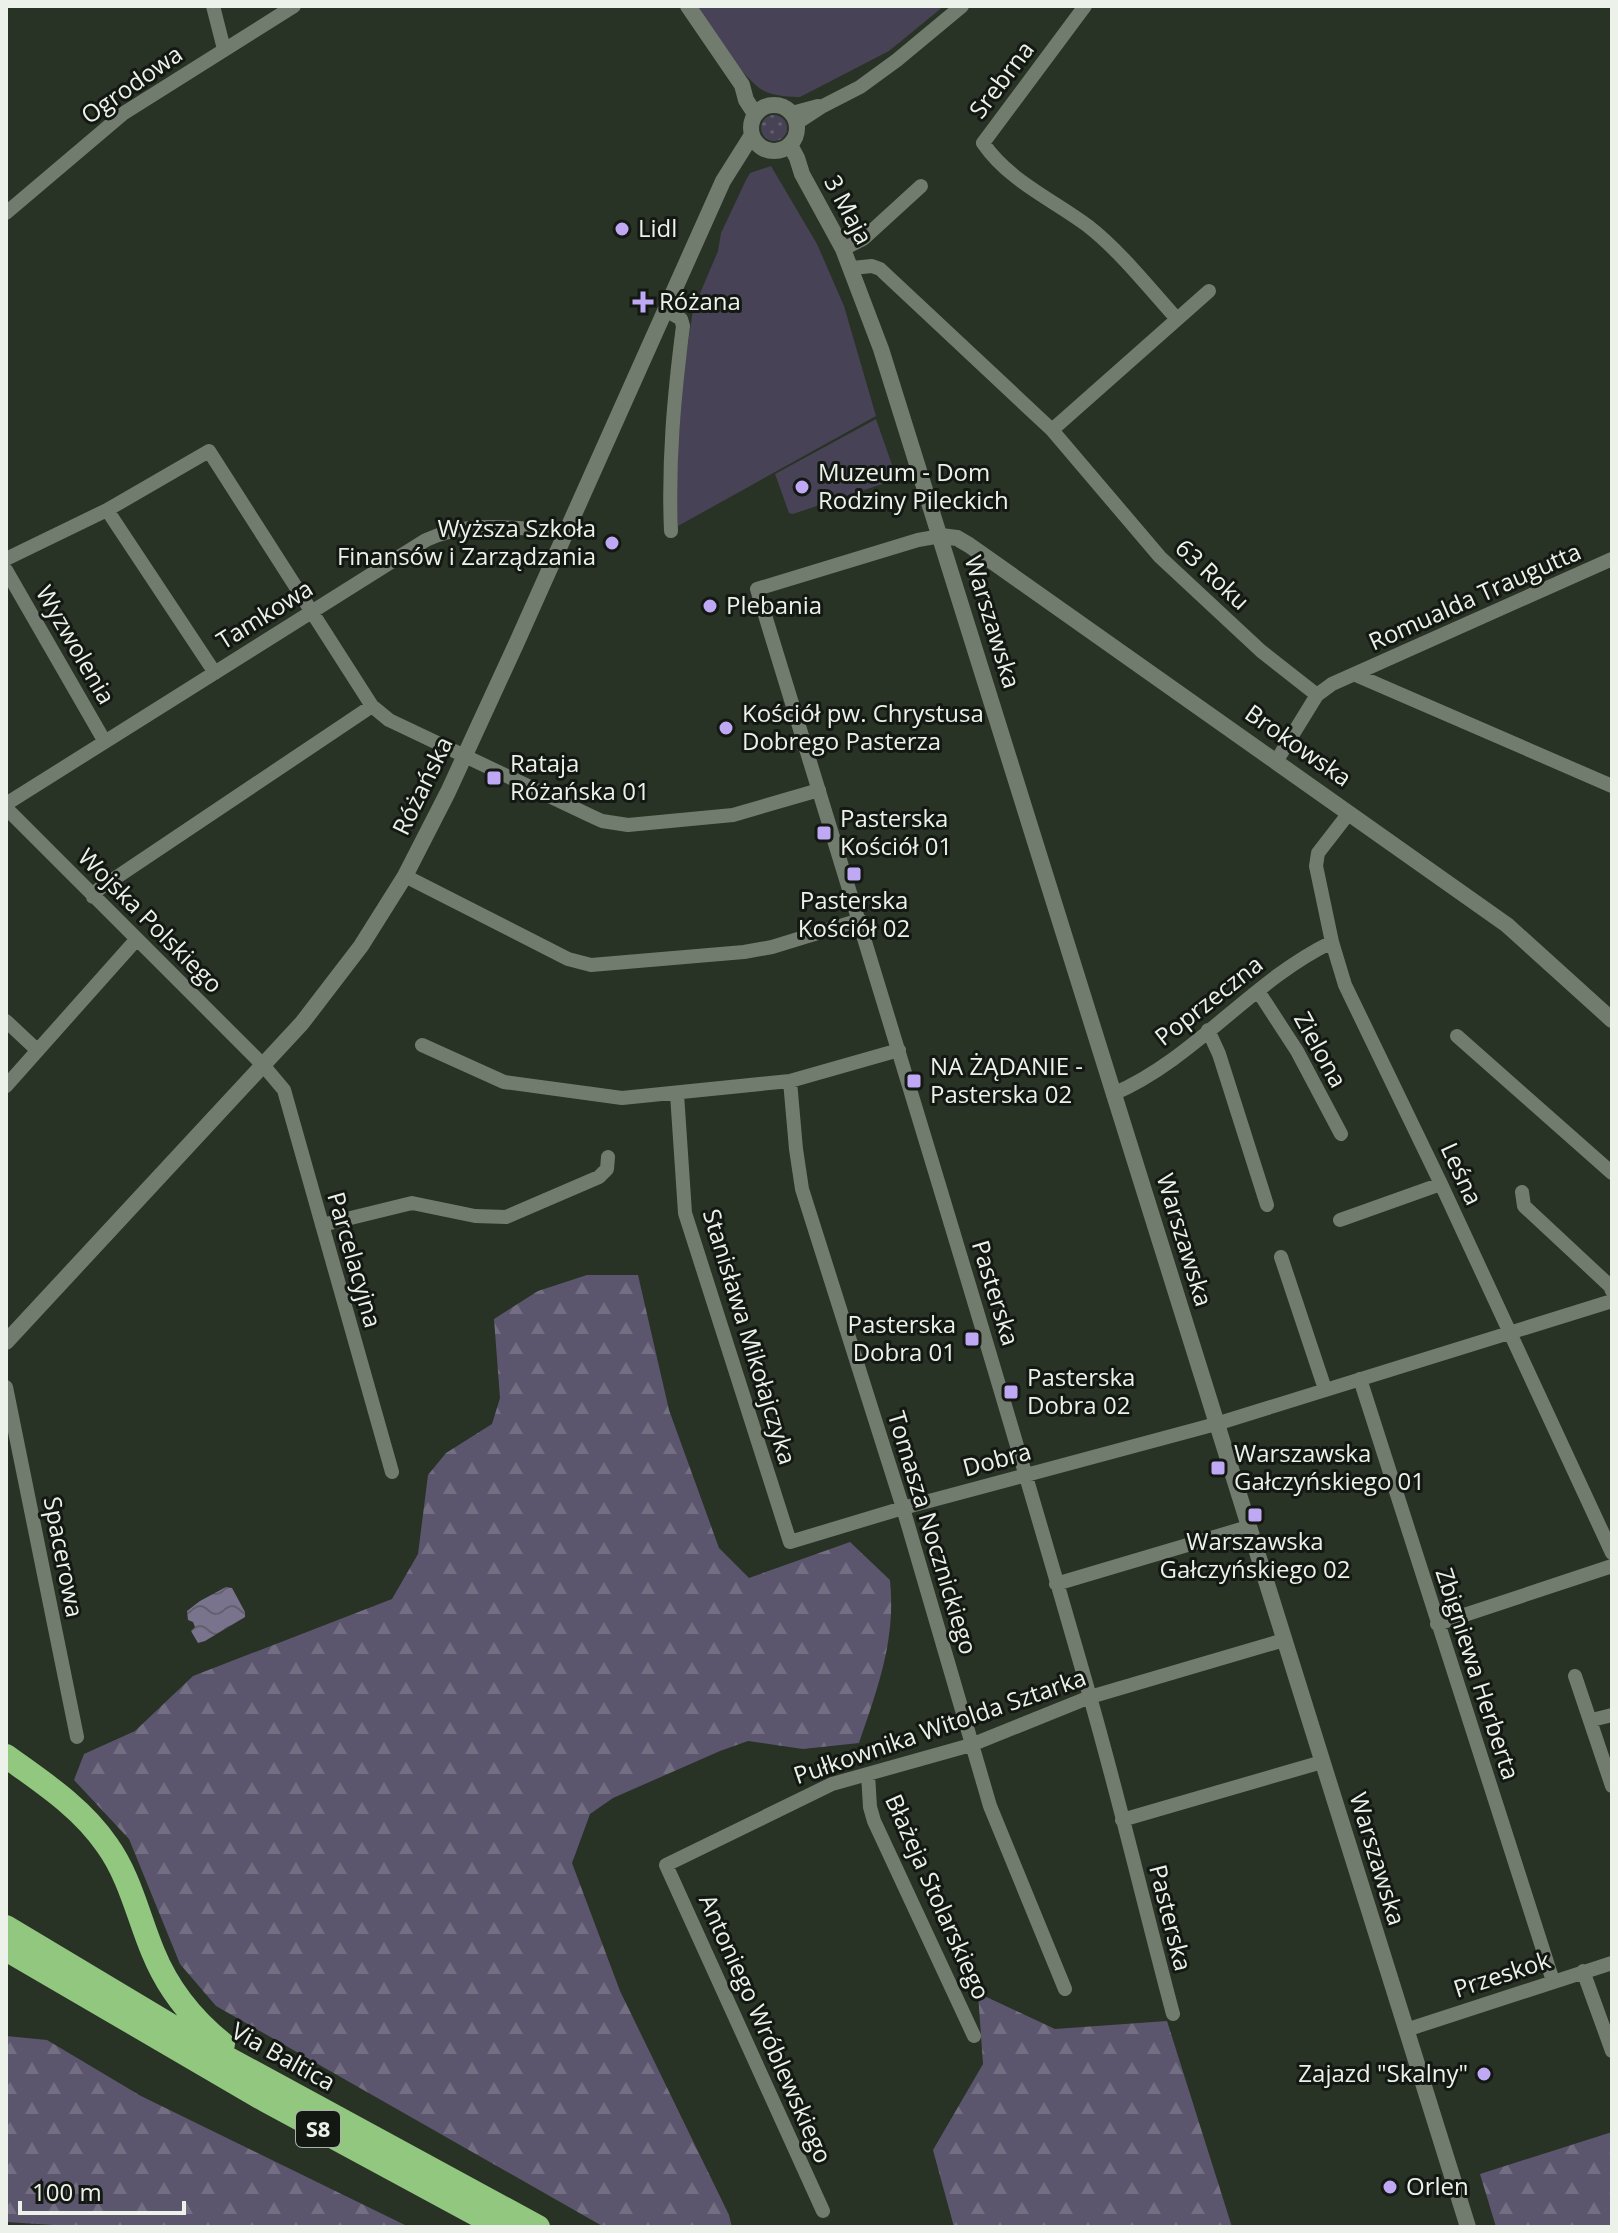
<svg xmlns="http://www.w3.org/2000/svg" width="1618" height="2233" viewBox="0 0 1618 2233" font-family="'Open Sans',sans-serif">
<defs>
<pattern id="grass-dots" width="8" height="8" patternUnits="userSpaceOnUse" patternTransform="scale(2)"><rect width="8" height="8" fill="#474255"/><path d="M2 2h.1M6 6h.1" fill="none" stroke="#625e6e" stroke-width="1.8" stroke-linecap="round"/></pattern>
<pattern id="forest-firs" width="22" height="20" patternUnits="userSpaceOnUse" patternTransform="scale(2)"><rect width="22" height="20" fill="#5c556e"/><path d="M5 1l3.5 6h-7zM16 11l3.5 6h-7z" fill="#746e83"/></pattern>
<pattern id="water-waves" width="16" height="10" patternUnits="userSpaceOnUse" patternTransform="scale(2)"><rect width="16" height="10" fill="#7a738e"/><path d="M0 5q4-4 8 0t8 0" fill="none" stroke="#63606e"/></pattern>
</defs>
<rect width="100%" height="100%" fill="#283225"/>
<path fill="url(#grass-dots)" d="M761 128a13 13 0 1 1 26 0a13 13 0 1 1-26 0Z"/>
<path fill="url(#forest-firs)" d="M587,1275H638L669,1410L719,1548L749,1578L850,1542L890,1580C896,1640 878,1687 859,1743L803,1749L748,1741L720,1751L613,1798L590,1814L572,1863L620,1991L729,2215L732,2227H604L216,2006L180,1964L129,1839L74,1780L84,1754L135,1731L193,1676L392,1599L418,1554L428,1475L446,1453L492,1424L500,1398L494,1319L538,1291Z
M978,1993L1055,2029L1167,2021L1232,2227H954L933,2150L983,2064Z
M6,2036L47,2040L141,2096L409,2227H85L6,2222Z
M1612,2132V2227H1496L1480,2174Z"/>
<path fill="#474255" d="M697,6H944L889,51L800,97C792,97 773,96 764,91C743,80 711,27 697,6Z
M771,166L817,244L844,306L876,416L678,526L675,468L678,408L693,310L718,251L721,233L745,182L750,173Z
M876,419L897,479L793,514L789,513L775,474Z"/>
<path fill="url(#water-waves)" d="M226,1587L232,1588L245,1612V1617L205,1641L198,1643L191,1631L195,1627L193,1622L188,1620L187,1611L200,1601Z"/>
<g fill="none" stroke-linecap="round" stroke-linejoin="round">
<path stroke="#727c6e" stroke-width="14" d="M213,6L224,49
M1085,6L983,143C1009,181 1052,199 1088,226C1121,252 1149,288 1177,319
M792,113L818,106
M797,123L823,106L860,87L897,60L962,6
M6,213L124,113L294,6
M843,249L863,239L921,186
M852,268L872,266L880,269L1052,430L1160,557L1261,651L1317,695
M665,310L681,319L683,326C674,396 668,462 671,531
M1052,430L1209,291
M107,510L215,673
M941,536L918,540L757,589C870,958 984,1326 1090,1697C1120,1802 1145,1909 1173,2014
M6,559L107,510L209,451L372,706L389,720L589,815L602,821L628,825L733,815L819,790
M6,570L105,742
M1356,675L1612,786
M1277,760L1317,695L1332,684L1612,559
M6,804L426,540C473,518 517,530 567,531
M6,808L263,1065L284,1090L392,1472
M1349,813L1318,853L1316,866L1332,942L1345,985L1441,1184L1612,1553
M405,876L568,959L591,965L744,952L772,947L860,920
M93,897L99,889L372,706
M1258,991L1297,1051L1341,1134
M6,1021L37,1050
M1208,1030L1219,1054L1267,1205
M1457,1036L1612,1173
M422,1045L504,1082L622,1098L790,1081L899,1050
M790,1081L796,1149L802,1189L903,1508L990,1806L1065,1989
M6,1086L136,940
M677,1094L685,1213L790,1542L903,1508L1216,1424L1612,1301
M1113,1094C1195,1059 1251,981 1332,942
M1522,1192L1524,1206L1610,1286L1612,1291
M1340,1220L1441,1184
M322,1225L412,1203L475,1216L506,1217L599,1177L607,1169L608,1157
M1281,1257L1325,1389
M1360,1379L1553,1981
M6,1387L77,1737
M1056,1584L1248,1527
M1437,1624L1612,1566
M1575,1676L1612,1786
M1592,1720L1612,1715
M868,1774L870,1807L874,1821L974,2036
M1122,1820L1322,1762
M1583,1971L1612,2051
M1406,2030L1612,1963
M823,2211L666,1865L832,1784L971,1745L1090,1697L1284,1640"/>
<path stroke="#727c6e" stroke-width="16" d="M688,6L742,85L746,100L755,114
M751 128a23 23 0 1 1 46 0a23 23 0 1 1-46 0Z
M790,145L797,158L802,174L843,249L881,349L1468,2227
M941,536L957,538L969,545L1507,925L1612,1020
M6,1342L302,1023L361,946L405,876L448,792L517,642L723,181L752,135"/>
<path stroke="#91c77f" stroke-width="24" d="M6,1756C42,1782 81,1807 107,1845C130,1877 138,1916 153,1952C168,1989 192,2019 223,2044
M6,1927L203,2045L538,2227
M6,1949L265,2100L500,2227"/>
</g>
<g fill="#bfa9f4" stroke="#141813" stroke-width="3">
<circle cx="622" cy="229" r="8"/>
<path d="M639 290h8v8h8v8h-8v8h-8v-8h-8v-8h8z"/>
<circle cx="802" cy="487" r="8"/>
<circle cx="612" cy="543" r="8"/>
<circle cx="710" cy="606" r="8"/>
<circle cx="726" cy="728" r="8"/>
<rect x="486" y="770" width="16" height="16" rx="4"/>
<rect x="816" y="825" width="16" height="16" rx="4"/>
<rect x="846" y="866" width="16" height="16" rx="4"/>
<rect x="906" y="1073" width="16" height="16" rx="4"/>
<rect x="964" y="1331" width="16" height="16" rx="4"/>
<rect x="1003" y="1384" width="16" height="16" rx="4"/>
<rect x="1210" y="1460" width="16" height="16" rx="4"/>
<rect x="1247" y="1507" width="16" height="16" rx="4"/>
<circle cx="1484" cy="2074" r="8"/>
<circle cx="1390" cy="2187" r="8"/>
</g>
<g text-anchor="middle" stroke-width="6" stroke-linejoin="round" paint-order="stroke">
<rect fill="#141813" stroke="#abb1aa" stroke-width="2" x="296" y="2111" width="44" height="36" rx="6"/>
<g font-size="22" font-weight="bold" fill="#ecf2ea">
<text x="318" y="2137">S8</text>
</g>
<g font-size="24" fill="#ecf2ea" stroke="#141813">
<text transform="translate(1002 80) rotate(-53)" y="8">Srebrna</text>
<text transform="translate(132 85) rotate(-35)" y="8">Ogrodowa</text>
<text transform="translate(848 210) rotate(62)" y="8">3 Maja</text>
<text transform="translate(1212 575) rotate(43)" y="8">63 Roku</text>
<text transform="translate(1475 597) rotate(-24)" y="8">Romualda Traugutta</text>
<text transform="translate(265 615) rotate(-32)" y="8">Tamkowa</text>
<text transform="translate(992 622) rotate(73)" y="8">Warszawska</text>
<text transform="translate(75 645) rotate(60)" y="8">Wyzwolenia</text>
<text transform="translate(1298 746) rotate(35)" y="8">Brokowska</text>
<text transform="translate(423 786) rotate(-64)" y="8">Różańska</text>
<text transform="translate(150 921) rotate(45)" y="8">Wojska Polskiego</text>
<text transform="translate(1209 1001) rotate(-38)" y="8">Poprzeczna</text>
<text transform="translate(1320 1050) rotate(61)" y="8">Zielona</text>
<text transform="translate(1461 1174) rotate(65)" y="8">Leśna</text>
<text transform="translate(1184 1240) rotate(73)" y="8">Warszawska</text>
<text transform="translate(354 1260) rotate(74)" y="8">Parcelacyjna</text>
<text transform="translate(995 1293) rotate(73)" y="8">Pasterska</text>
<text transform="translate(749 1337) rotate(73)" y="8">Stanisława Mikołajczyka</text>
<text transform="translate(997 1460) rotate(-15)" y="8">Dobra</text>
<text transform="translate(932 1533) rotate(73)" y="8">Tomasza Nocznickiego</text>
<text transform="translate(63 1557) rotate(79)" y="8">Spacerowa</text>
<text transform="translate(1477 1674) rotate(72)" y="8">Zbigniewa Herberta</text>
<text transform="translate(940 1727) rotate(-19)" y="8">Pułkownika Witolda Sztarka</text>
<text transform="translate(1377 1859) rotate(73)" y="8">Warszawska</text>
<text transform="translate(937 1897) rotate(66)" y="8">Błażeja Stolarskiego</text>
<text transform="translate(1170 1918) rotate(76)" y="8">Pasterska</text>
<text transform="translate(1502 1975) rotate(-18)" y="8">Przeskok</text>
<text transform="translate(765 2029) rotate(66)" y="8">Antoniego Wróblewskiego</text>
<text transform="translate(283 2057) rotate(29)" y="8">Via Baltica</text>
</g>
<g font-size="24" fill="#ecf2ea" stroke="#141813" text-anchor="start">
<text x="638" y="237">Lidl</text>
<text x="659" y="310">Różana</text>
<text x="818" y="481">Muzeum - Dom<tspan x="818" dy="28">Rodziny Pileckich</tspan></text>
<text x="596" y="537" text-anchor="end">Wyższa Szkoła<tspan x="596" dy="28">Finansów i Zarządzania</tspan></text>
<text x="726" y="614">Plebania</text>
<text x="742" y="722">Kościół pw. Chrystusa<tspan x="742" dy="28">Dobrego Pasterza</tspan></text>
<text x="510" y="772">Rataja<tspan x="510" dy="28">Różańska 01</tspan></text>
<text x="840" y="827">Pasterska<tspan x="840" dy="28">Kościół 01</tspan></text>
<text x="854" y="909" text-anchor="middle">Pasterska<tspan x="854" dy="28">Kościół 02</tspan></text>
<text x="930" y="1075">NA ŻĄDANIE -<tspan x="930" dy="28">Pasterska 02</tspan></text>
<text x="956" y="1333" text-anchor="end">Pasterska<tspan x="956" dy="28">Dobra 01</tspan></text>
<text x="1027" y="1386">Pasterska<tspan x="1027" dy="28">Dobra 02</tspan></text>
<text x="1234" y="1462">Warszawska<tspan x="1234" dy="28">Gałczyńskiego 01</tspan></text>
<text x="1255" y="1550" text-anchor="middle">Warszawska<tspan x="1255" dy="28">Gałczyńskiego 02</tspan></text>
<text x="1468" y="2082" text-anchor="end">Zajazd "Skalny"</text>
<text x="1406" y="2195">Orlen</text>
</g>
</g>
<rect width="1618" height="2233" fill="none" stroke="#ecf2ea" stroke-width="16"/>
<path d="M20 2201v12h164v-12" fill="none" stroke="#ecf2ea" stroke-width="4"/>
<text x="32" y="2201" font-size="24" fill="#ecf2ea" stroke="#141813" stroke-width="6" paint-order="stroke">100 m</text>
</svg>
